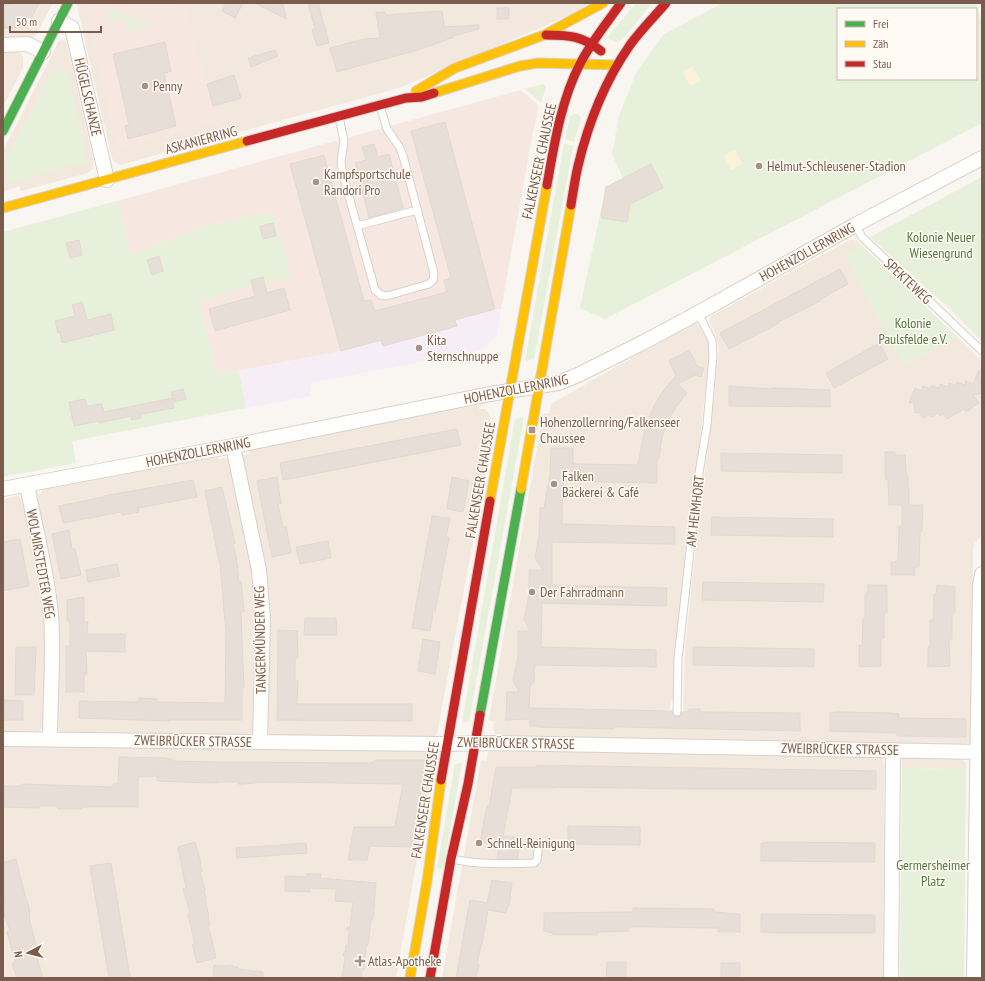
<svg xmlns="http://www.w3.org/2000/svg" width="985" height="981" viewBox="0 0 985 981" font-family="'PT Sans Narrow',sans-serif">
<rect width="100%" height="100%" fill="#f9f5f0"/>
<path fill="#f2e8de" d="M3,3H53L35,37L3,38Z
M78,3H590L572,14L399,88L120,165L113,161L110,150L77,6Z
M62,40L66,41L67,44L93,158V169L88,173L21,191L19,186L3,192V151L59,41Z
M14,50L21,54L23,57V68L3,107V51Z
M850,240H855L858,242L982,361V535L974,544L973,551L972,739L970,742L965,744L513,736L495,734L493,729L494,721L489,720L543,414L549,413L551,404L637,355L690,326L696,323L706,337L710,350L684,577L675,649V691L669,709L670,712H683L685,649L693,573L719,350L716,335L709,321L711,316Z
M479,405V409H485L488,412L490,417V422L495,424L437,733L435,736L430,738H273L266,732L242,457L243,455L249,454L248,449Z
M218,455L219,459L225,458L229,461L252,572L256,619L253,732L242,736L67,734L61,732L55,725L36,494L42,493L41,488Z
M17,496L21,497L24,504H26L44,602L45,627V719L43,727L37,733H3V499Z
M3,744L430,749L433,753L432,761L434,762L396,978H3Z
M493,749L878,755L883,760L884,768L883,978H442L481,760L487,761L488,752Z
M904,757L959,758L965,762L966,769L902,768V759Z"/>
<path fill="#f6e8e1" d="M92,3H173L186,10L217,121L117,148L87,12Z
M521,90L539,106L533,132L501,309H495L341,351L217,375L199,303L229,292L273,212L201,227L131,255L117,201Z"/>
<path fill="#f6eef6" d="M447,292L456,320L495,309H501L497,335L483,350L310,383L311,396L246,408L239,371L341,351L381,340L375,311Z"/>
<path fill="#e7f0db" fill-rule="evenodd" d="M636,3H652L622,40L616,42L610,39L608,37L611,33Z
M723,3H977L982,25V123L605,319L580,308L606,187L623,178L612,154L619,116L636,73L664,34ZM838,9H976V79H838Z
M110,7L147,26L151,20L153,21L150,27L127,31L129,24L117,18L114,24H111L108,11Z
M52,72H68L87,163L72,166L71,165L47,172V173L8,183L4,164Z
M543,84L546,87L541,103L525,89Z
M574,114H578L581,118L574,142L565,139L570,117Z
M564,144L573,146L534,359L525,361Z
M982,177V341L950,309L870,237Z
M117,201L131,255L201,227L273,212L291,276L229,292L199,303L217,375L239,371L246,408L72,441L76,463L3,477V232Z
M862,246L958,338L903,365L844,255Z
M524,417L469,721L462,723L515,419Z
M462,763L443,869L437,868L455,764Z
M902,768L966,769L964,978H900Z"/>
<path fill="#fbf2d9" d="M693,66L701,81L690,86L682,72Z
M735,149L742,164L731,170L724,155Z"/>
<path fill="#e6ded7" stroke="#e2d8d2" d="M13,3H39L27,27L3,28V5L12,4Z
M226,3H243L235,18L222,11Z
M255,3H283L286,19Z
M308,3H318L329,43L317,46L312,30L315,29Z
M497,8H509V19H497Z
M442,11L444,27L479,25V29L453,36L454,37L421,49L337,72L330,48L363,39L380,38L376,13L385,12L386,15Z
M165,42L171,71L164,73L176,126L128,139L125,126L129,125L113,54Z
M275,50L278,56L251,67L248,58Z
M234,75L241,98L213,106L207,84Z
M445,122L495,309L455,320L457,326L383,346L381,340L341,351L290,164L324,155L364,301L371,300L375,311L447,292L444,280L451,278L411,131Z
M374,144L378,157L389,154L403,208L369,218L355,163L366,160L362,147Z
M651,164L663,188L630,204L627,222L601,218L606,187Z
M273,223L276,236L263,239L260,226Z
M79,240L82,255L70,258L66,243Z
M159,256L163,271L152,275L147,260Z
M840,269L848,284L819,300L820,301L778,322L779,323L729,349L720,333Z
M263,277L267,293L284,288L290,310L215,331L209,309L255,296L251,280Z
M82,302L87,320L111,314L114,330L62,343L60,332L58,333L55,321L75,316L72,305Z
M879,343L888,359L834,388L826,373Z
M689,350L697,366L704,368L701,377L695,375L678,384L687,393L678,404L666,424L661,442L659,459H657V483L563,481L562,524L675,527V544L552,542V585L667,588L666,606L542,603L541,647L656,650V667L535,665L534,682L530,686L529,708L669,711H672L674,716L677,717L681,715L682,712H688L689,709H700V712L800,713V731L621,727H614L613,729L537,727V726H530V719L506,720L507,692H519L513,680L518,656V631H530L524,619L529,595V570H543L535,558L539,536L540,508H544L550,475L551,448H573V464L638,465L645,427L654,406L662,393L661,394L676,375L669,361Z
M979,370L982,393L973,395L979,403L966,412L964,409L947,419L943,414L940,416L938,413L932,417L930,414L923,418L919,412L915,413L914,402L909,403L915,388L922,391L923,386L930,389L931,386L939,388L940,384L948,387L949,383L956,386L957,382L965,385L966,381L973,384Z
M729,386L772,389V388L830,390V407L729,406Z
M183,389L186,399L174,402L171,392Z
M172,398L174,408L141,414V418L132,420L131,416L99,423V421L74,426L69,402L85,399L87,406L102,404L104,412Z
M457,429L461,445L283,480L280,463Z
M885,452H895V455H905L906,473L907,474L908,479V488H909V505H923L922,531H920L919,567H915V575H891V562H898L899,526H902V505H889L888,479H885Z
M721,453L842,455V473L721,471Z
M277,477L281,504H278L283,527L286,526L291,553L272,557L257,481Z
M452,477L469,481L463,512L447,509Z
M193,480L197,497L138,508L139,512L122,515L121,512L63,523L59,506L104,497V496Z
M222,487L235,543L233,544L237,562L239,582L241,581L244,612H241L244,688H242V720H169V721L79,718V701L139,702V698L156,699V702L225,703L226,631L224,610L220,565L205,491Z
M432,516L450,518L446,537L449,538L435,612H433L430,631L412,628Z
M712,517L833,519V537L711,535Z
M69,530L72,549H75L81,575L61,579L52,534Z
M20,539L29,586L3,591V542Z
M328,541L331,558L300,564L296,547Z
M117,564L120,576L88,582L86,570Z
M703,582L824,584L823,602L702,600Z
M868,585H887V613H884V638H881V666L859,667V645L862,646L863,619H865V593H868Z
M937,585L955,587V613H952V639H949L950,666L928,667V647H930V620H933L934,594H936Z
M84,597V622H88L87,634H125V652L86,651L87,674H84V692H66V646H70V621H67V600Z
M305,618H336L337,635H304Z
M278,630L297,631L298,658H295V681H298L297,704H412V721L277,720Z
M423,639L440,642L435,674L418,671Z
M16,647H36L34,695H15Z
M693,647L814,649V667L693,665Z
M3,700L23,701V720H3Z
M837,712L892,713L899,714L898,718L966,719V737L897,736V733L830,731V713Z
M119,757L167,758V759H172V761L213,762L371,763V762H375V760H426L411,847L370,846L367,860H348L354,827H395L403,784L267,782L242,784H238V782H217V783H208L157,781V776L138,777V807H81V809H58V806H40L39,808L3,807V786H19L23,784L113,787V784H118Z
M537,765L876,771V789H694L554,787L553,788H512L503,836L521,838L517,859H497L499,846L480,842L487,806H489L490,802L496,767H537Z
M568,826L640,827V845L568,844Z
M195,842L201,863L200,864L202,871L200,872L205,890L204,891L206,898L205,899L209,917L208,918L210,924L208,925L216,958L197,963L192,944H195L188,914L190,913L183,888H186L178,847Z
M769,842L875,843V862L761,861V843Z
M306,843L307,853L237,858L236,848Z
M16,859L25,895L29,907L30,922L37,948L35,950L42,976L36,978H17L12,963L15,962L7,932L10,931L3,911V906L5,905L3,897V863Z
M111,863L130,978H109L90,866Z
M307,874H321L320,878L376,883L373,919L371,920L368,945H366L364,970L362,971L361,978H342L345,958L343,954L345,952L346,945L348,946L349,932L347,928L350,927L353,902L335,901L336,889L310,888V892L285,891V876L307,877Z
M492,880L512,883L509,905H508L506,913L488,910L482,945H481L477,965H479L476,978H456L470,900L487,903Z
M633,908L714,909V912L740,914V932H718V928L654,927H629V931L598,932L597,935H553V933L544,931V913L633,912Z
M761,914L875,915V933H778L761,932Z
M607,962H626V978H606Z
M721,963H740V978H721Z
M214,965L227,966L232,965L234,967H238V969L263,972V978H213Z"/>
<g fill="none" stroke-linecap="round" stroke-linejoin="round">
<g stroke="#d7d1cb" stroke-width="9">
<path id="lane" d="M339,117L344,141L341,162L343,175L375,290L381,295L387,296L429,284L433,280L434,273L403,156L400,148L387,129L380,106
M855,225L862,237L982,351
M357,226L417,210
M677,712L678,659L698,479L707,425L713,356L712,340L698,313
M452,859C479,865 506,864 534,863L537,860L539,843"/>
</g>
<g stroke="#d7d1cb" stroke-width="16">
<path id="street" d="M59,21L72,28L107,180
M3,45L28,44L43,52
M233,446L259,570L263,619L260,742
M27,485C35,527 47,571 51,614C54,656 50,698 50,739
M3,489L233,446L490,394L558,383L578,375L642,343L698,313L855,225L982,158
M3,739L437,744L494,743L982,752
M891,978L893,750
M974,978L980,585L982,574"/>
</g>
<g stroke="#d9d2cb" stroke-width="11">
<path id="fast" d="M3,131L68,3
M480,715L521,489"/>
</g>
<g stroke="#d9d2cb" stroke-width="11">
<path id="slow" d="M416,91L455,68L544,35L603,3
M434,93L520,66L538,63L617,65
M3,208L247,141
M521,489L571,205
M490,501L547,185
M410,978L427,881L441,780"/>
</g>
<g stroke="#d9d2cb" stroke-width="11">
<path id="jam" d="M546,35C569,35 583,36 601,51
M247,141L406,98L422,97L434,93
M547,185C554,146 561,100 580,64C591,42 607,23 621,3
M571,205C573,192 575,179 578,166C588,124 605,81 630,45C641,30 654,17 666,3
M441,780L490,501
M430,978L451,859L468,784L480,715"/>
</g>
<use href="#lane" stroke="#fefefd" stroke-width="7"/>
<use href="#street" stroke="#fefefd" stroke-width="14"/>
<use href="#fast" stroke="#4caf50" stroke-width="9"/>
<use href="#slow" stroke="#ffc107" stroke-width="9"/>
<use href="#jam" stroke="#c62828" stroke-width="9"/>
</g>
<g fill="#a69286" stroke="#fffaf3" stroke-width="1.5">
<circle cx="145" cy="86" r="4"/>
<circle cx="759" cy="166" r="4"/>
<circle cx="316" cy="182" r="4"/>
<circle cx="419" cy="348" r="4"/>
<rect x="528" y="426" width="8" height="8" rx="2"/>
<circle cx="554" cy="484" r="4"/>
<circle cx="532" cy="592" r="4"/>
<circle cx="479" cy="843" r="4"/>
<path d="M358 955h4v4h4v4h-4v4h-4v-4h-4v-4h4z"/>
</g>
<g text-anchor="middle" stroke-width="3" stroke-linejoin="round" paint-order="stroke">
<g font-size="14" fill="#7a5c4d" stroke="#fffaf3" text-anchor="start">
<text x="153" y="91">Penny</text>
<text x="767" y="171">Helmut-Schleusener-Stadion</text>
<text x="324" y="179">Kampfsportschule<tspan x="324" dy="16">Randori Pro</tspan></text>
<text x="427" y="345">Kita<tspan x="427" dy="16">Sternschnuppe</tspan></text>
<text x="540" y="427">Hohenzollernring/Falkenseer<tspan x="540" dy="16">Chaussee</tspan></text>
<text x="562" y="481">Falken<tspan x="562" dy="16">Bäckerei &amp; Café</tspan></text>
<text x="540" y="597">Der Fahrradmann</text>
<text x="487" y="848">Schnell-Reinigung</text>
<text x="368" y="966">Atlas-Apotheke</text>
</g>
<g font-size="14" fill="#7a5c4d" stroke="#fffaf3">
<text transform="translate(88 97) rotate(77)" y="5">HÜGELSCHANZE</text>
<text transform="translate(201 140) rotate(-15)" y="5">ASKANIERRING</text>
<text transform="translate(539 161) rotate(-78)" y="5">FALKENSEER CHAUSSEE</text>
<text transform="translate(807 252) rotate(-29)" y="5">HOHENZOLLERNRING</text>
<text transform="translate(908 281) rotate(43)" y="5">SPEKTEWEG</text>
<text transform="translate(516 389) rotate(-11)" y="5">HOHENZOLLERNRING</text>
<text transform="translate(198 452) rotate(-11)" y="5">HOHENZOLLERNRING</text>
<text transform="translate(480 480) rotate(-80)" y="5">FALKENSEER CHAUSSEE</text>
<text transform="translate(695 511) rotate(-83)" y="5">AM HEIMHORT</text>
<text transform="translate(41 564) rotate(80)" y="5">WOLMIRSTEDTER WEG</text>
<text transform="translate(260 640) rotate(-91)" y="5">TANGERMÜNDER WEG</text>
<text transform="translate(193 741) rotate(1)" y="5">ZWEIBRÜCKER STRASSE</text>
<text transform="translate(516 743) rotate(1)" y="5">ZWEIBRÜCKER STRASSE</text>
<text transform="translate(840 749) rotate(1)" y="5">ZWEIBRÜCKER STRASSE</text>
<text transform="translate(425 800) rotate(-81)" y="5">FALKENSEER CHAUSSEE</text>
</g>
<g font-size="14" fill="#537a41" stroke="#fffaf3">
<text x="941" y="242">Kolonie Neuer<tspan x="941" dy="16">Wiesengrund</tspan></text>
<text x="913" y="328">Kolonie<tspan x="913" dy="16">Paulsfelde e.V.</tspan></text>
<text x="933" y="870">Germersheimer<tspan x="933" dy="16">Platz</tspan></text>
</g>
</g>
<rect width="985" height="981" fill="none" stroke="#7a5c4d" stroke-width="8"/>
<rect x="837" y="8" width="140" height="72" fill="#fffaf3" stroke="#cabbb1"/>
<rect x="845" y="21" width="20" height="6" fill="#4caf50" stroke="#cabbb1"/>
<text x="873" y="28" font-size="12" fill="#7a5c4d">Frei</text>
<rect x="845" y="41" width="20" height="6" fill="#ffc107" stroke="#cabbb1"/>
<text x="873" y="48" font-size="12" fill="#7a5c4d">Zäh</text>
<rect x="845" y="61" width="20" height="6" fill="#c62828" stroke="#cabbb1"/>
<text x="873" y="68" font-size="12" fill="#7a5c4d">Stau</text>
<g transform="translate(28 953) rotate(263)" stroke="#fffaf3" stroke-width="3" paint-order="stroke">
<path d="M0-3L7 15L0 10L-7 15Z" fill="#7a5c4d"/>
<text y="-6" font-size="11" font-weight="bold" text-anchor="middle" fill="#7a5c4d">N</text>
</g>
<path d="M10 26v6h91v-6" fill="none" stroke="#7a5c4d" stroke-width="2"/>
<text x="16" y="26" font-size="12" fill="#7a5c4d" stroke="#fffaf3" stroke-width="3" paint-order="stroke">50 m</text>
</svg>
